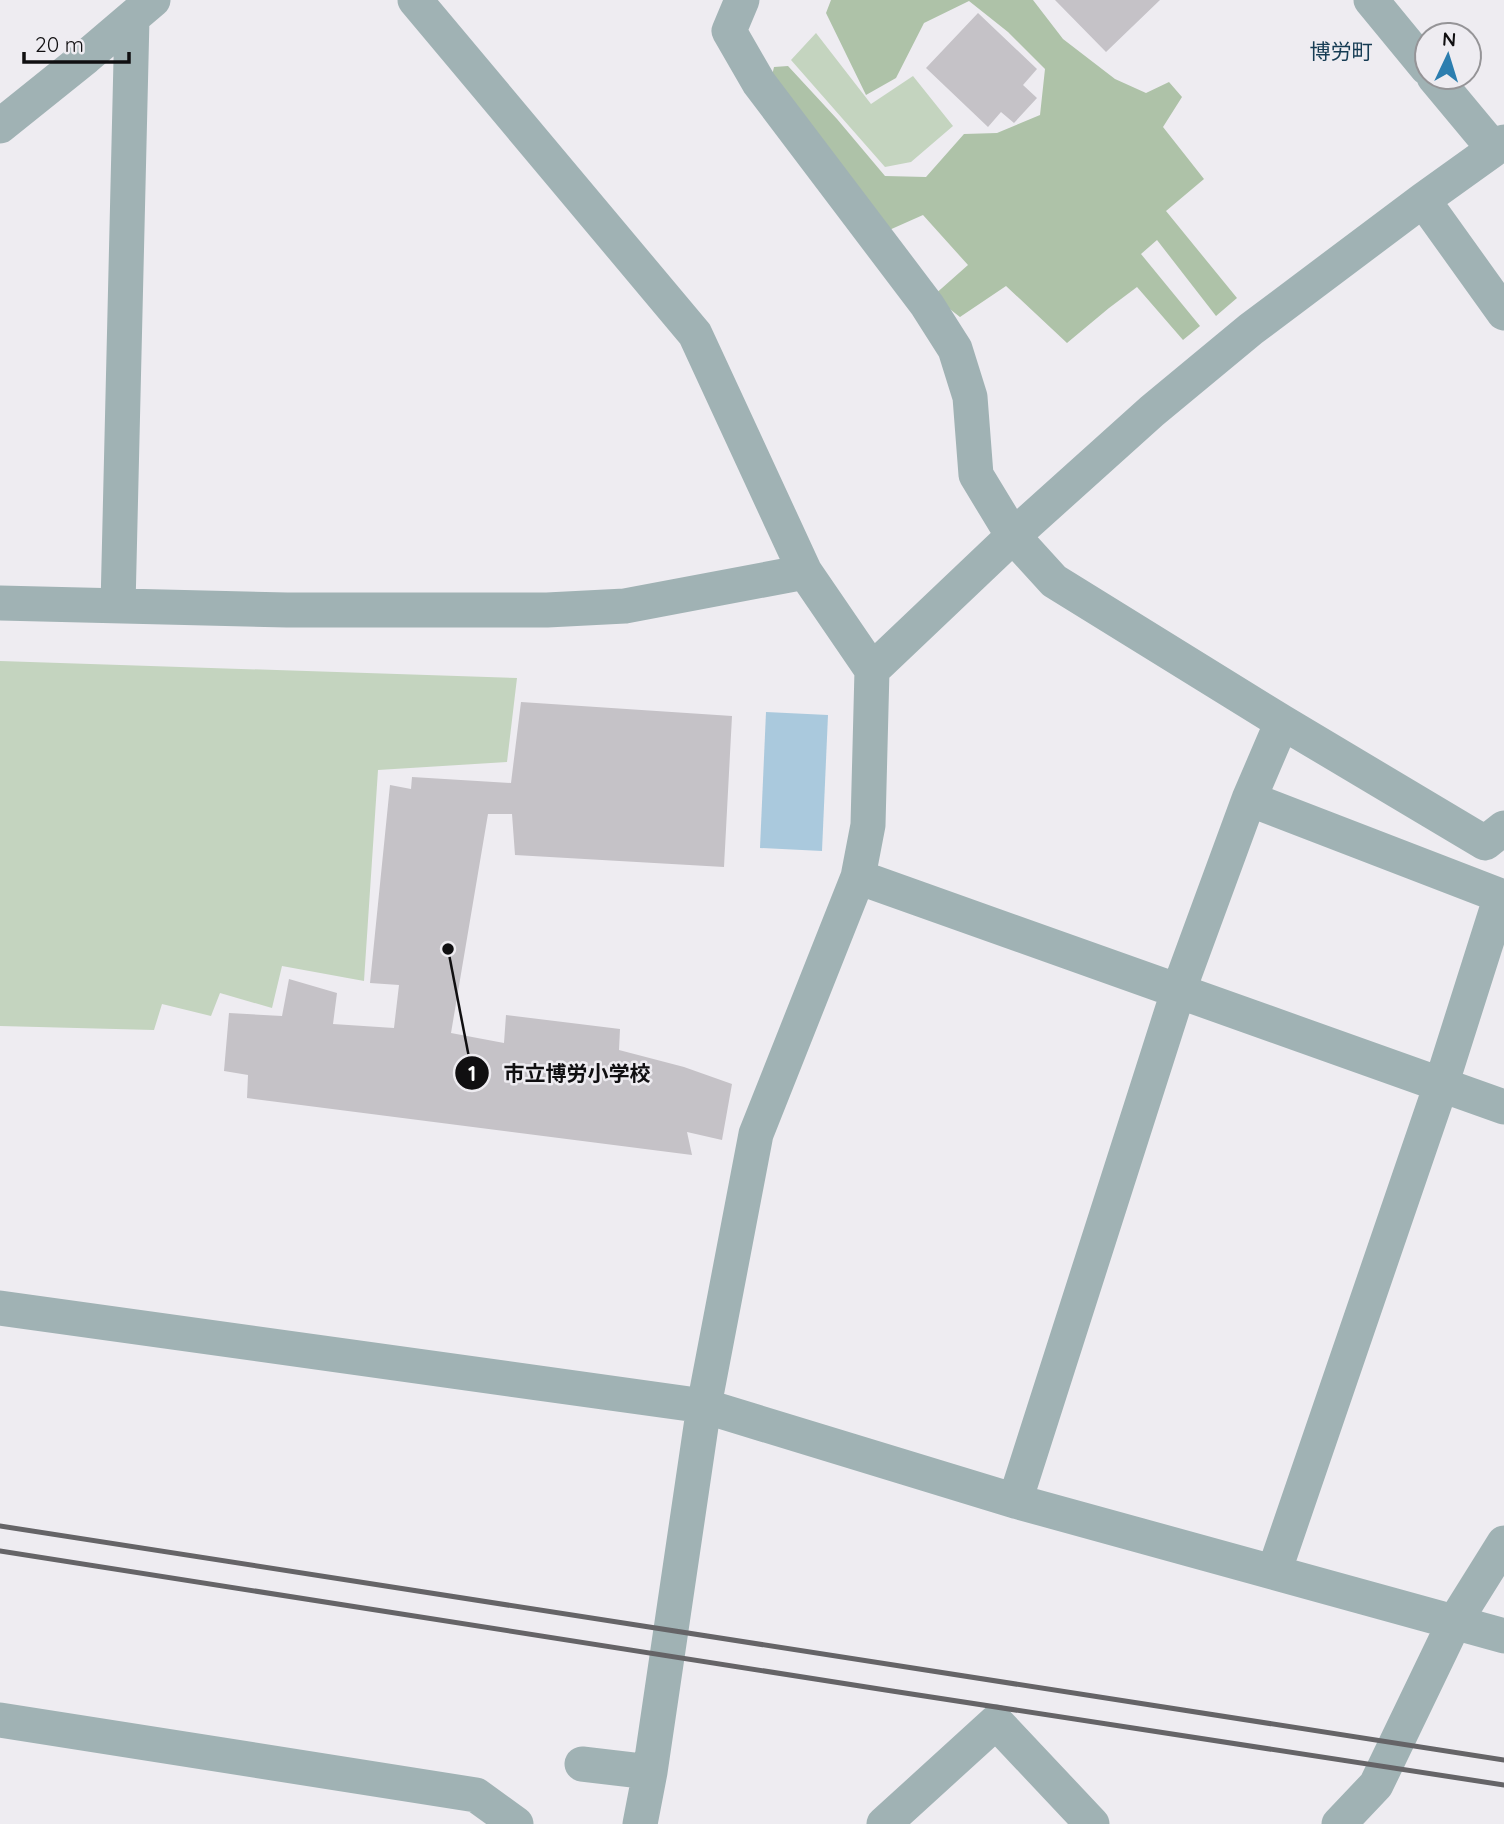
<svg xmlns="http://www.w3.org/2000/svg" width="1504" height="1824" viewBox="0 0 1504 1824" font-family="Quicksand,'Noto Sans JP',sans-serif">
<rect width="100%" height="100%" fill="#eeecf1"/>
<path fill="#c4d4bf" d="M816,33L871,104L913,76L953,126L911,162L885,167L791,60Z
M0,661L517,678L507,762L378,770L364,981L282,966L272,1008L220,993L211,1016L162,1004L154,1030L0,1026Z"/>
<path fill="#aec2a8" d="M831,0H1033L1063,39L1115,79L1146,93L1169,82L1182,97L1163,127L1204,179L1166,211L1237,298L1216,316L1157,240L1141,254L1200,326L1183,340L1137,287L1109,308L1067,343L1006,286L960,317L933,296L968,265L923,215L887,231L770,84L774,67L788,66L837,119L885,176L926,177L964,134L997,133L1040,115L1045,69L1008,32L969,1L924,23L896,78L866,95L826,13Z"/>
<path fill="#aac9dd" d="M766,712L828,715L822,851L760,848Z"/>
<path fill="#c5c2c7" d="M1055,0H1160L1106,52Z
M978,13L1037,69L1023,85L1037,98L1014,123L1001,112L988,127L926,68Z
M521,702L732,716L724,867L515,855L512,814H488L451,1033L504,1043L506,1015L620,1029L619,1050L684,1067L732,1084L722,1140L687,1132L692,1155L247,1098L248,1075L224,1071L229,1013L282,1016L289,979L337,993L333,1024L394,1028L399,985L370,983L390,785L411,789L412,777L511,783Z"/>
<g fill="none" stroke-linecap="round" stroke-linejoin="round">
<path stroke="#a0b2b4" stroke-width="35" d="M415,0L695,334L805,572L872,670L868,825L858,877L756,1134L704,1406L650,1772L640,1824
M742,0L729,31L759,83L927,305L955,349L970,397L976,475L1013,536L1054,581L1282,722L1485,843L1504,828
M1371,0L1427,68
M1434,77L1494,149
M0,126L86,57L153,0
M1423,200L1504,313
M0,603L287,610H547L625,606L805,572
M118,606L132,18
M872,670L1013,536L1152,411L1251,329L1423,200L1504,142
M1249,799L1501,896L1441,1085L1274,1572
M858,877L1504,1107
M0,1308L704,1406L1015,1501L1504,1636
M1015,1501L1178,992L1249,799L1282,722
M0,1720L476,1795L516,1824
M582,1764L650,1772
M884,1824L996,1722L1092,1824
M1339,1824L1376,1785L1454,1623L1504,1543"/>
<path stroke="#656467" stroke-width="5" d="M0,1526L1504,1760
M0,1551L892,1691L1504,1785"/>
</g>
<g text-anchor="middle" stroke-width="5" stroke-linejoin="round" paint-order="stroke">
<g font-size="21" fill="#153b53" stroke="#eeecf1">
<text x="1341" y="59">博労町</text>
</g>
</g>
<path fill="none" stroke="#100f11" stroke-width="2.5" d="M448 949L472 1073"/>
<g fill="#100f11" stroke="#eeecf1" stroke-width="2.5">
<circle cx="448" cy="949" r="7"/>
<circle cx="472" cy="1073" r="18"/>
</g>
<g font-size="21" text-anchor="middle" font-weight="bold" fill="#fff">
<text x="472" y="1081">1</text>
</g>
<g font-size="21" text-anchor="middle" font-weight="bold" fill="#100f11" stroke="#eeecf1" stroke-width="5" stroke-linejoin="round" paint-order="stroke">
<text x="577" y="1081">市立博労小学校</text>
</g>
<g transform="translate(1448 56) rotate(4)"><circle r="33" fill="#eeecf1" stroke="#959497" stroke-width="2"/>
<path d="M0-5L12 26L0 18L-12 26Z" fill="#2c7eaf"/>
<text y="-10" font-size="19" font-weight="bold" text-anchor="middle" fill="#100f11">N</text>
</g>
<path d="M24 52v10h105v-10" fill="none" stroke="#100f11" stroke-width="3.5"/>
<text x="35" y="52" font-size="21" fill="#100f11" stroke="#eeecf1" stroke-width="5" paint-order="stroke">20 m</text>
</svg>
